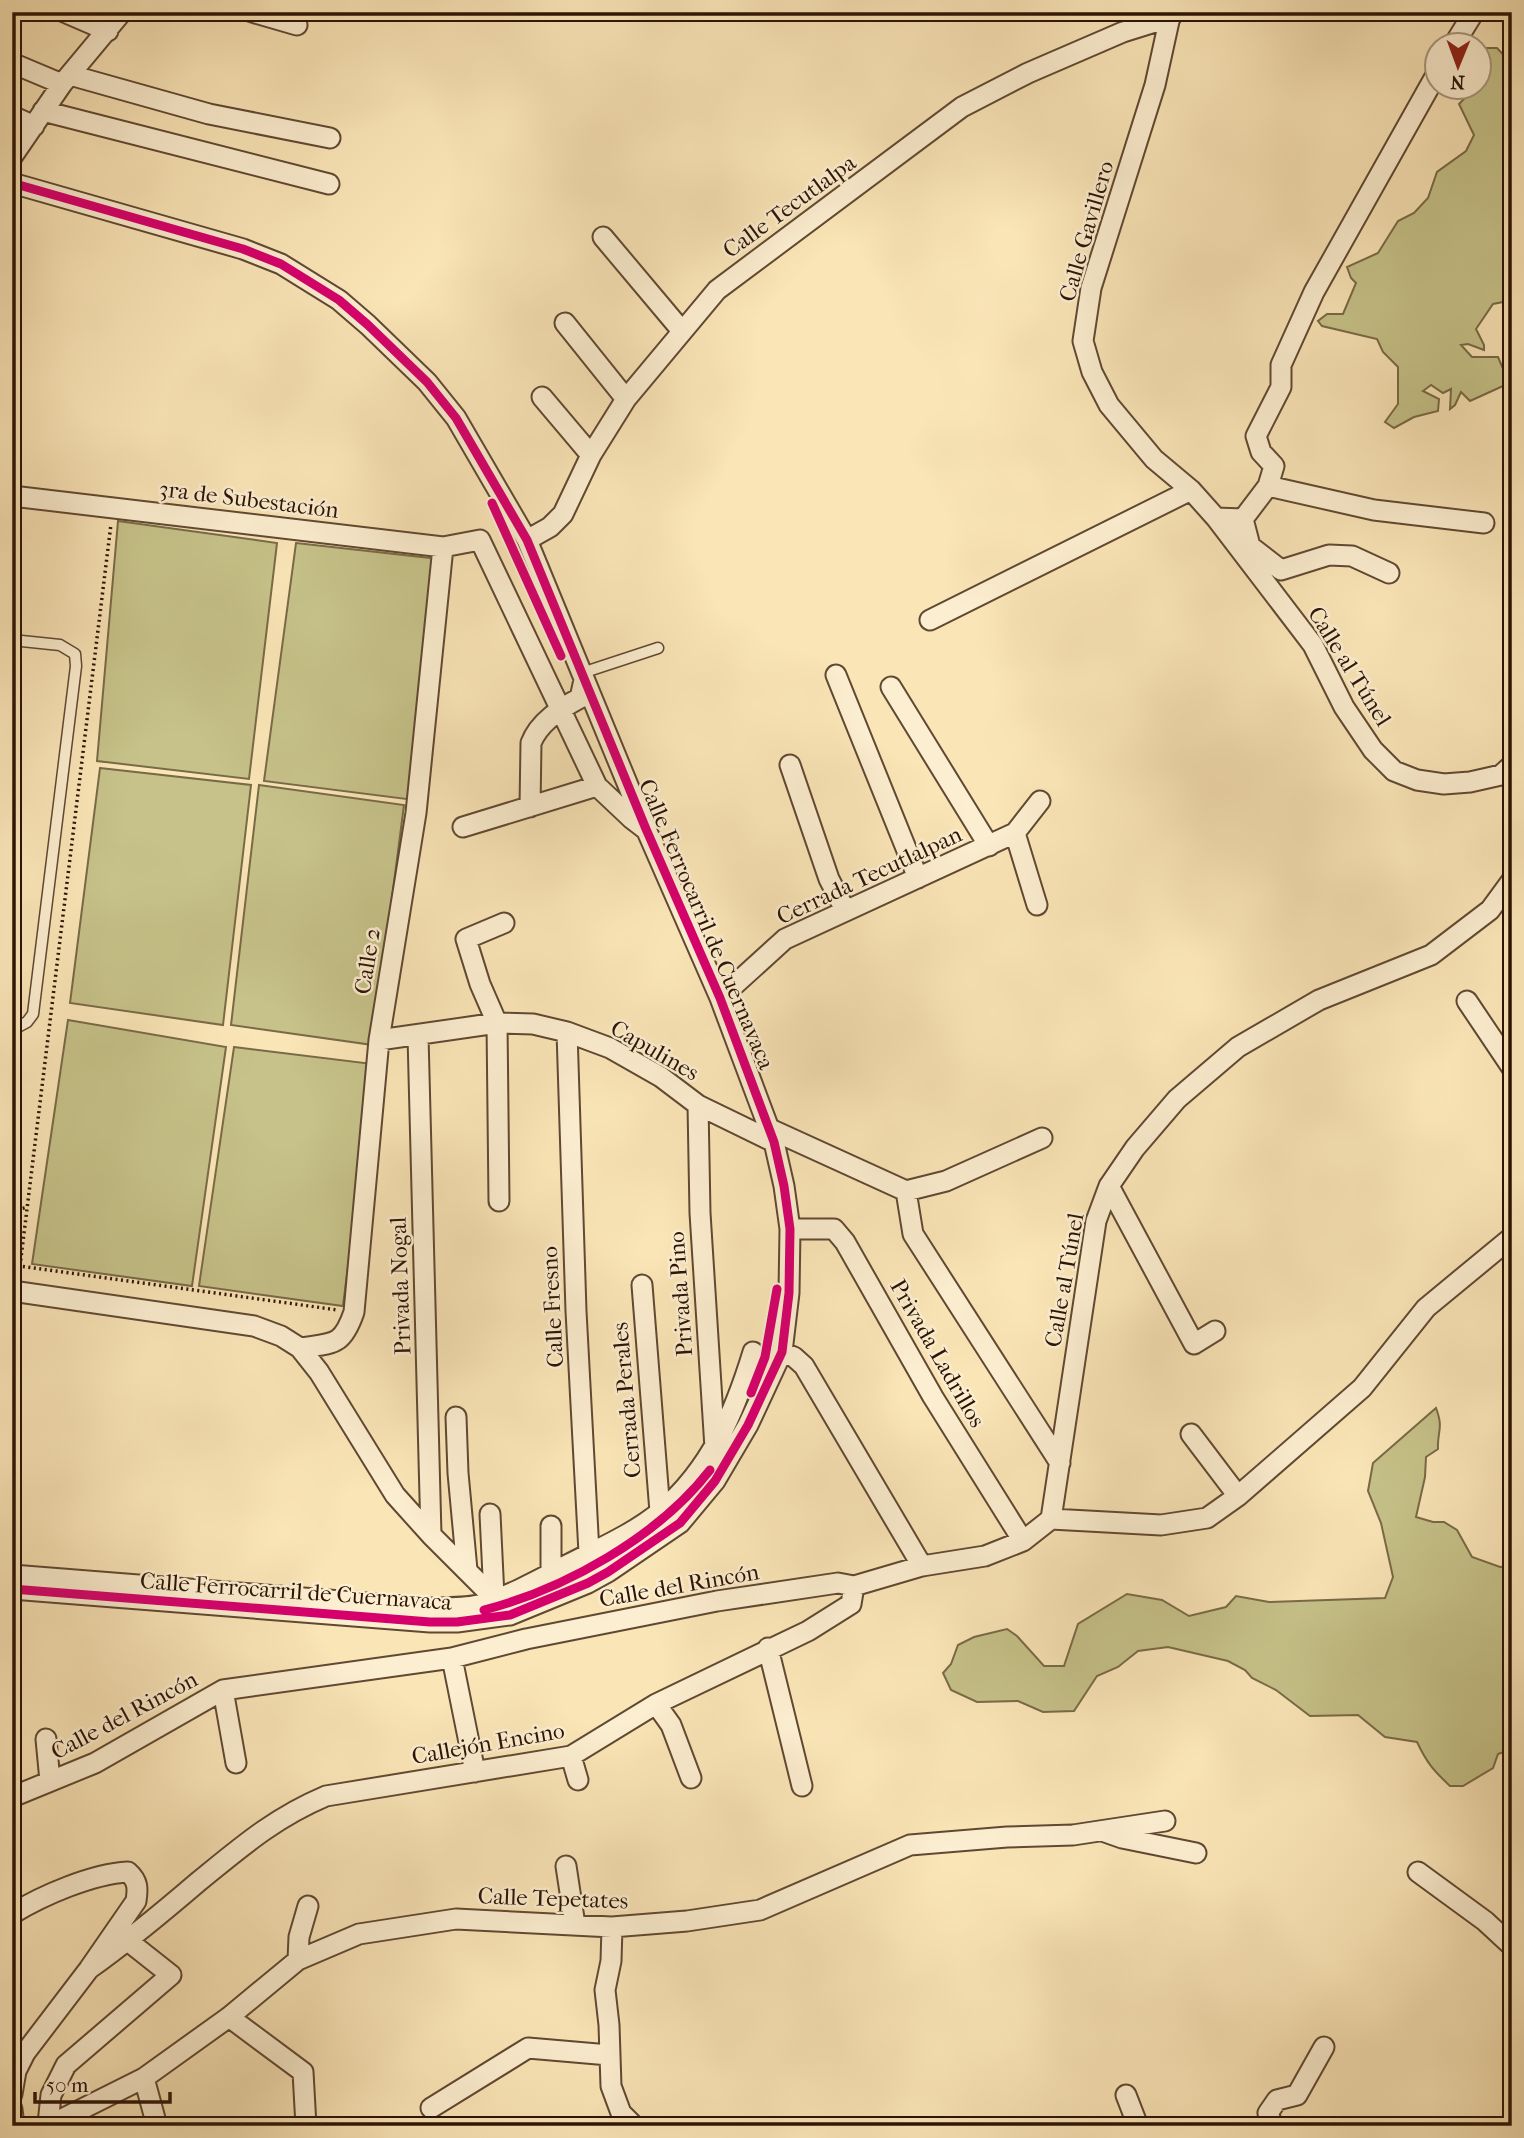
<svg xmlns="http://www.w3.org/2000/svg" width="1524" height="2138" viewBox="0 0 1524 2138" font-family="'IM FELL French Canon',serif">
<rect width="100%" height="100%" fill="#fae5b7"/>
<filter id="stains"><feTurbulence type="fractalNoise" baseFrequency=".00286" numOctaves="4"/><feColorMatrix values="0 0 0 0 .2 0 0 0 0 .09 0 0 0 0 .02 0 0 0 .5 -.17"/></filter>
<radialGradient id="worn" r=".72"><stop offset=".6" stop-color="#630" stop-opacity="0"/><stop offset="1" stop-color="#630" stop-opacity=".3"/></radialGradient>
<path fill="#c6c289" stroke="#796a47" stroke-width="2" d="M1484,48H1497L1512,64V296L1503,302L1493,304L1476,329L1484,345V350L1468,344L1461,345L1472,357H1498L1504,371L1503,386L1470,401L1461,392L1455,405L1450,409L1451,389L1443,393L1431,385L1423,391L1439,399L1438,411L1414,417L1394,428L1385,422L1398,404V367L1383,352L1377,339L1322,326L1318,321L1327,314H1343L1356,283L1351,278L1347,267L1378,253L1398,221L1414,213L1428,198L1437,172L1466,151L1474,135L1459,104L1475,88H1478L1483,76L1479,71L1478,66L1485,61Z
M118,521L277,543L249,779L97,761Z
M296,543L439,559L414,800L264,781Z
M100,768L251,785L223,1025L70,1003Z
M259,785L404,805L373,1045L231,1025Z
M68,1020L226,1047L192,1286L32,1264Z
M234,1047L373,1064L343,1306L199,1286Z
M1436,1408C1444,1429 1437,1431 1438,1449L1426,1457L1425,1477L1416,1517L1433,1522H1444L1457,1530L1472,1557L1500,1567L1512,1566V1749L1498,1754L1493,1768L1463,1786H1450C1433,1770 1427,1763 1417,1742L1385,1737L1358,1715L1310,1716L1276,1690L1252,1678L1245,1670L1228,1661L1168,1647L1138,1651L1118,1667L1097,1676L1074,1711L1043,1712L1018,1701L977,1702L951,1690L943,1673L951,1664L958,1645L974,1637L1007,1629L1017,1636L1044,1666H1064L1078,1624L1127,1594L1162,1600L1189,1616L1226,1607L1236,1596L1269,1602L1385,1598L1393,1577L1381,1523L1368,1491L1373,1463Z"/>
<g fill="none" stroke-linecap="round" stroke-linejoin="round">
<g stroke="#604832" stroke-width="13">
<path id="service" d="M12,640L60,645L75,654L76,666L33,1014L27,1022L12,1030
M584,680L588,671L658,648"/>
</g>
<g stroke="#604832" stroke-width="23">
<path id="minor" d="M64,12L108,31
M252,12L297,25
M1171,12L1155,85L1091,288L1083,341L1092,372L1109,405L1154,459L1191,490L1216,518L1243,519
M1453,46L1474,12
M12,63L62,84
M70,75L209,114L330,138
M43,111L329,184
M12,116L34,126
M12,157L62,84L122,12
M12,183L243,249L281,264L339,300L368,325L427,382L456,418L527,540L646,829L720,998L774,1142L784,1186L790,1229L789,1293L782,1352L748,1425L715,1481L680,1523L608,1572L588,1583L510,1615L457,1622H430L12,1589
M603,237L682,331
M565,323L626,399
M542,397L591,455
M1268,486L1374,510L1484,523
M12,496L443,547L480,540L597,786L632,819L645,829
M1216,518L1313,645L1344,707L1373,750L1394,771L1417,780L1444,784L1470,782L1501,775L1512,765
M1243,519L1268,486L1274,466L1261,452L1256,436L1281,387V365L1314,292L1436,75
M1243,519L1250,546L1281,570L1329,555L1352,556L1389,573
M527,540L550,527L563,514L591,455L626,399L717,290L962,107L1028,73L1123,32L1171,17
M930,620L1191,490
M836,675L918,878
M891,687L989,846
M790,765L829,879L845,910
M530,807L531,743C539,722 561,708 580,698L584,680
M463,827L597,786
M1015,833L1037,905
M720,998L785,939L1015,833L1040,801
M1467,1001L1512,1068
M567,1032L576,1311L589,1553L596,1563
M418,1036L431,1535
M379,1040L497,1023L533,1024L567,1032L610,1048L661,1077L698,1105L774,1142
M698,1105L700,1213L715,1448
M770,1129L906,1191L946,1181L1042,1138
M1109,1186L1194,1344L1215,1331
M906,1191L913,1234L1060,1463
M499,1201L497,1023L480,984L466,939L504,923
M790,1229H834L845,1242L933,1397L1023,1541
M642,1285L660,1512
M12,1291L254,1326L281,1336L300,1348L319,1372L395,1495L431,1535L503,1607
M300,1348C333,1343 342,1347 354,1312L379,1040L416,813L443,547
M782,1352L794,1357L804,1366L922,1566
M456,1417L458,1473L467,1570
M1191,1434L1238,1496
M490,1514L494,1597
M1051,1519L1096,1221L1109,1186L1135,1148L1177,1099L1238,1047L1319,1000L1431,955L1490,910L1512,880
M551,1574V1526
M12,1575L429,1608C446,1607 466,1609 482,1604C512,1595 542,1578 569,1564C600,1548 635,1533 661,1511C711,1469 735,1411 753,1352
M768,1648L802,1786
M452,1658L475,1772
M223,1690L236,1763
M656,1704L671,1725L691,1778
M46,1739L50,1781
M571,1756L578,1780
M12,1797L95,1763L223,1690L452,1658L526,1639L717,1601L838,1583L854,1586L922,1566L985,1556L1023,1541L1051,1519L1161,1525L1207,1518L1238,1496L1362,1388L1426,1308L1512,1237
M1105,1832L1122,1838L1196,1853
M566,1866L575,1925
M1418,1872L1485,1921L1512,1946
M12,1914C43,1895 92,1874 128,1872C138,1881 138,1888 136,1901L89,1969L25,2053L16,2071L12,2094
M612,1927L611,1961L605,1990L609,2025L611,2086L621,2113L634,2126
M298,1960L299,1937L308,1906
M89,1969C127,1942 163,1912 198,1882C241,1847 274,1818 326,1796L571,1756L656,1704L808,1631L851,1604L854,1586
M229,2017L303,2072L306,2126
M144,2078L157,2126
M1126,2095L1138,2126
M431,2108L528,2048L609,2055
M12,2109L14,2126
M48,2124L51,2095L66,2065L171,1975L128,1941
M48,2126L144,2078L229,2017L298,1960L359,1934L456,1919L612,1927L687,1921L760,1910L910,1845L1007,1837L1073,1835L1165,1821
M1273,2126L1268,2113L1277,2100L1297,2095L1324,2047"/>
</g>
<path stroke="#2c1305" stroke-width="3.5" stroke-dasharray="2 3.5" stroke-linecap="butt" d="M12,1211L28,1207
M12,1265L338,1310
M20,1266L111,524"/>
<use href="#service" stroke="#fceed0" stroke-width="10"/>
<use href="#minor" stroke="#fceed0" stroke-width="19"/>
<g stroke="#fceed0" stroke-width="13">
<path id="cycleway" d="M12,183L243,249L281,264L339,300L368,325L427,382L456,418L527,540L646,829L720,998L774,1142L784,1186L790,1229L789,1293L782,1352L748,1425L715,1481L680,1523L608,1572L588,1583L510,1615L457,1622H430L12,1589
M492,503L561,656
M751,1393L765,1357L777,1289
M484,1610C565,1589 658,1537 710,1470"/>
</g>
<use href="#cycleway" stroke="#d6006c" stroke-width="9"/>
</g>
<g text-anchor="middle" stroke-width="5" stroke-linejoin="round" paint-order="stroke">
<g font-size="23" fill="#2c1305" stroke="#fceed0">
<text transform="translate(789 206) rotate(-36)" y="8">Calle Tecutlalpa</text>
<text transform="translate(1086 231) rotate(-74)" y="8">Calle Gavillero</text>
<text transform="translate(249 499) rotate(7)" y="8">3ra de Subestación</text>
<text transform="translate(1350 666) rotate(58)" y="8">Calle al Túnel</text>
<text transform="translate(869 875) rotate(-25)" y="8">Cerrada Tecutlalpan</text>
<text transform="translate(707 924) rotate(67)" y="8">Calle Ferrocarril de Cuernavaca</text>
<text transform="translate(367 961) rotate(-81)" y="8">Calle 2</text>
<text transform="translate(655 1050) rotate(30)" y="8">Capulines</text>
<text transform="translate(1064 1280) rotate(-80)" y="8">Calle al Túnel</text>
<text transform="translate(400 1286) rotate(-92)" y="8">Privada Nogal</text>
<text transform="translate(680 1294) rotate(-94)" y="8">Privada Pino</text>
<text transform="translate(552 1307) rotate(-93)" y="8">Calle Fresno</text>
<text transform="translate(938 1353) rotate(60)" y="8">Privada Ladrillos</text>
<text transform="translate(626 1400) rotate(-95)" y="8">Cerrada Perales</text>
<text transform="translate(679 1585) rotate(-10)" y="8">Calle del Rincón</text>
<text transform="translate(296 1591) rotate(4)" y="8">Calle Ferrocarril de Cuernavaca</text>
<text transform="translate(124 1715) rotate(-28)" y="8">Calle del Rincón</text>
<text transform="translate(488 1743) rotate(-10)" y="8">Callejón Encino</text>
<text transform="translate(553 1898) rotate(2)" y="8">Calle Tepetates</text>
</g>
</g>
<rect width="1524" height="2138" fill="none" stroke="#fae5b7" stroke-width="42"/>
<rect x="14" y="14" width="1496" height="2110" fill="none" stroke="#2c1305" stroke-width="3.5"/>
<rect x="21" y="21" width="1482" height="2096" fill="none" stroke="#2c1305" stroke-width="2"/>
<g transform="translate(1458 66) rotate(181)"><circle r="33" fill="#fceed0" stroke="#a9967f" stroke-width="2"/>
<path d="M0-5L12 26L0 18L-12 26Z" fill="#8f2418"/>
<text y="-10" font-size="19" font-weight="bold" text-anchor="middle" fill="#2c1305">N</text>
</g>
<path d="M35 2092v10h135v-10" fill="none" stroke="#2c1305" stroke-width="3.5"/>
<text x="46" y="2092" font-size="21" fill="#2c1305" stroke="#fceed0" stroke-width="5" paint-order="stroke">50 m</text>
<rect width="100%" height="100%" filter="url(#stains)"/>
<rect width="100%" height="100%" fill="url(#worn)"/>
</svg>
